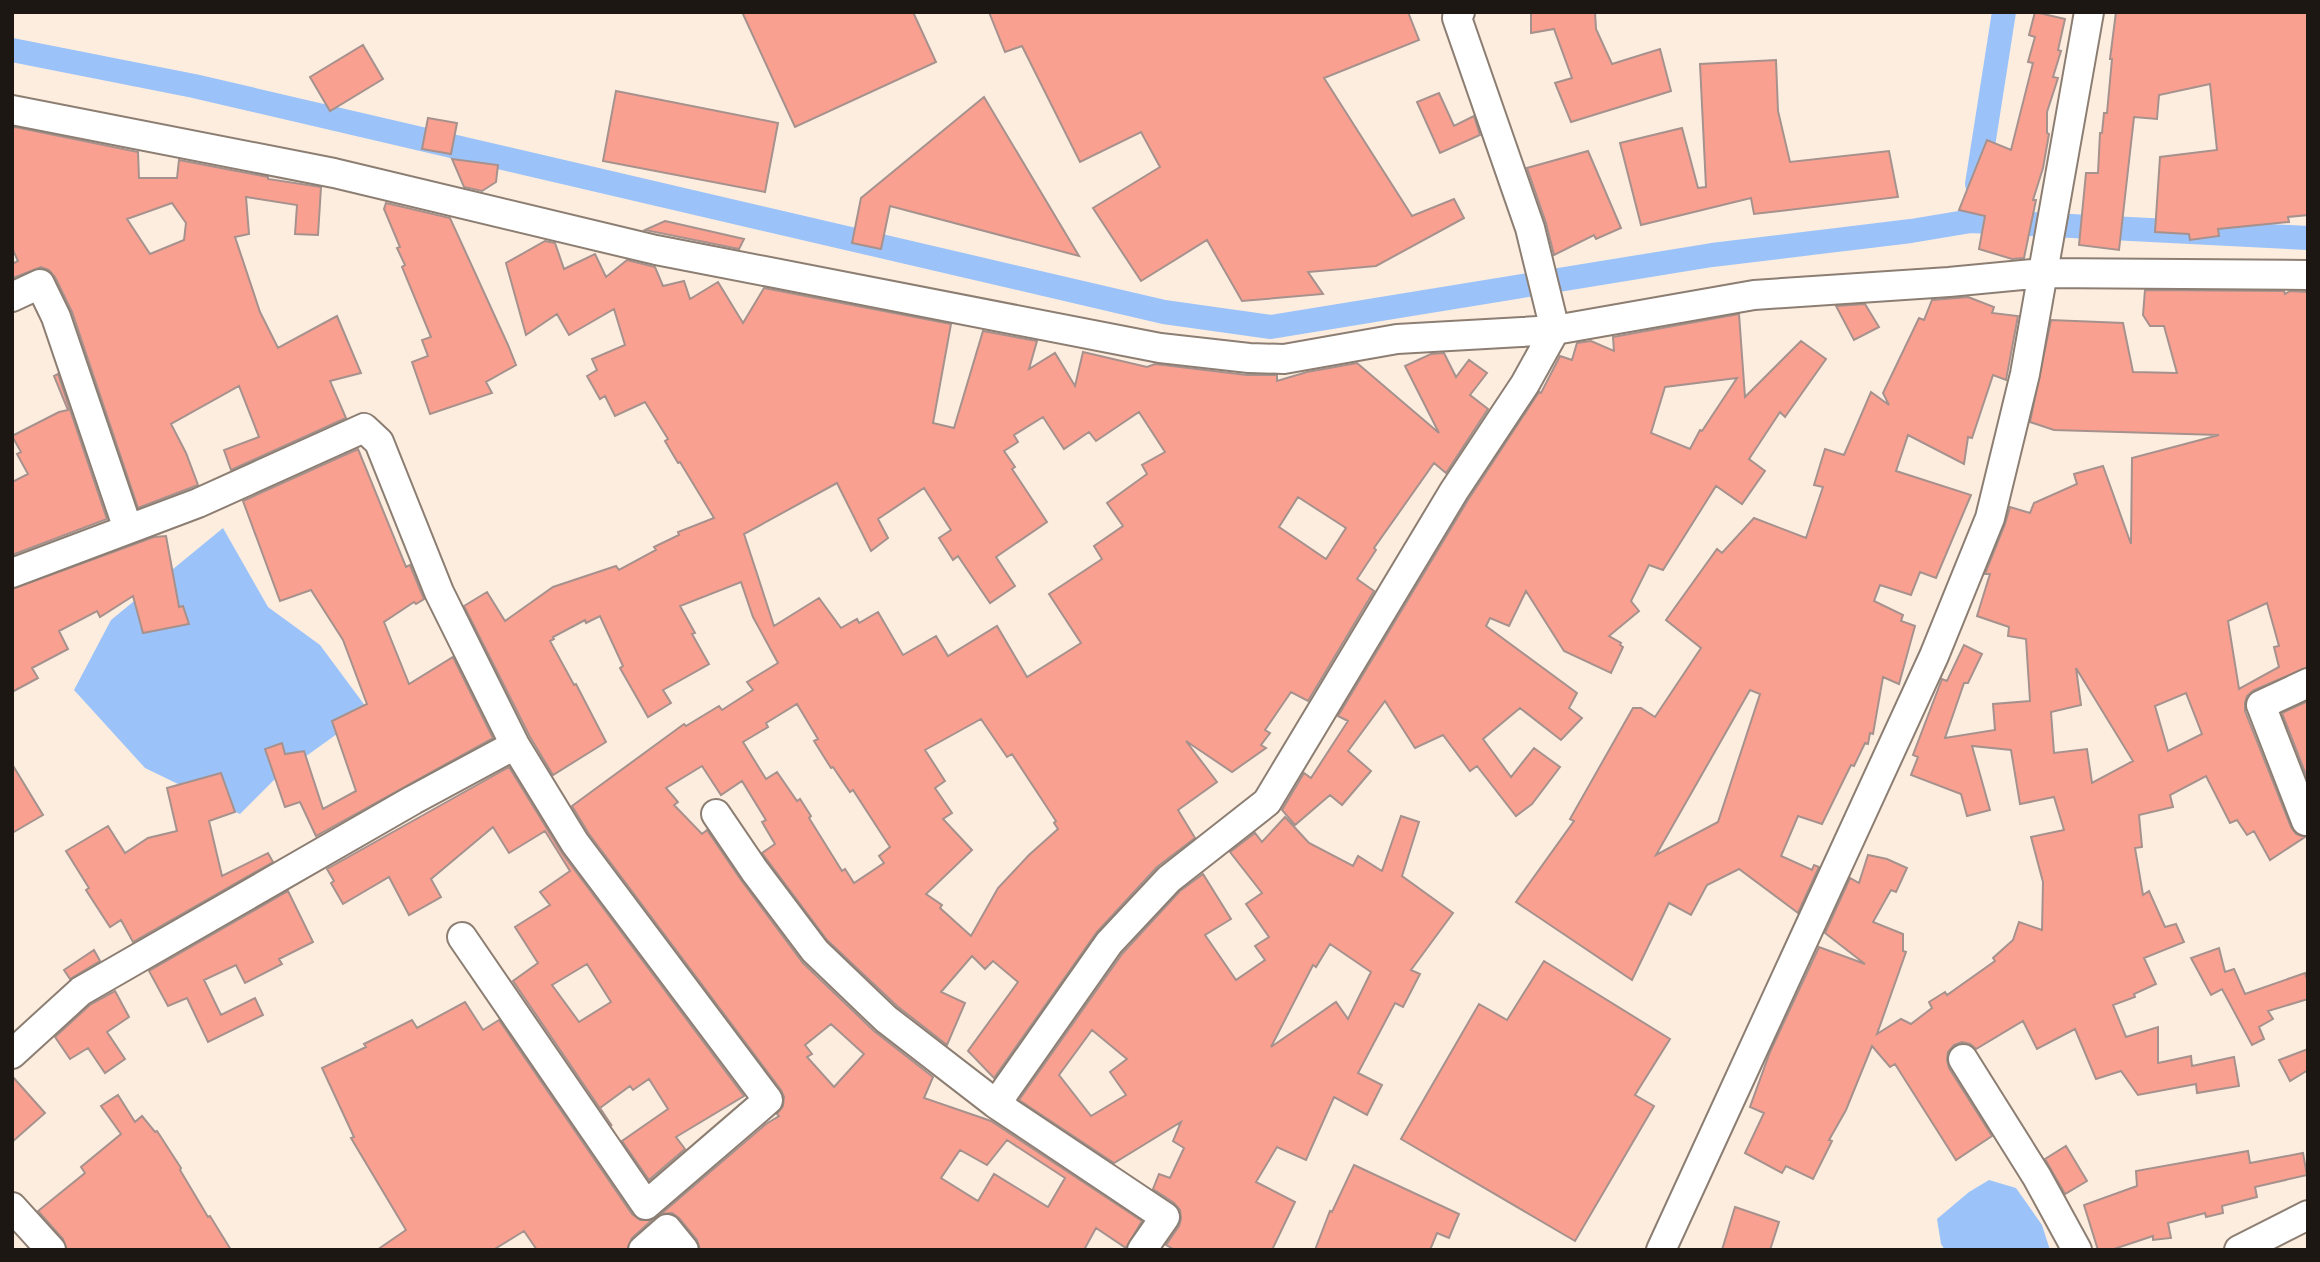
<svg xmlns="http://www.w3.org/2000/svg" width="2320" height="1262" viewBox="0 0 2320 1262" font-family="'IBM Plex Sans',sans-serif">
<rect width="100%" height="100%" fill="#fdeddf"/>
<path fill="#9bc3f9" d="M223,528L268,607L320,645L369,711L277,777L240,814L145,768L74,690L111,620Z
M1989,1180L2016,1188L2042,1225L2050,1250H1945L1941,1244L1937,1219L1969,1192Z"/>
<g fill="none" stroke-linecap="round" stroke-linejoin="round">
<path stroke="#9bc3f9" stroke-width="24" d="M12,50L194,86L1164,312L1271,327L1712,255L1911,231L1971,221L2308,238
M1977,184L2004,12"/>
</g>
<path fill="#faa091" stroke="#a6918d" stroke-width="2" fill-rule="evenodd" d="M742,12H913L936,62L795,127Z
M989,12H1408L1419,40L1324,78L1412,216L1454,199L1464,218L1376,266L1308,272L1323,294L1242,301L1207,240L1141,281L1093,208L1160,167L1141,132L1080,162L1022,46L1005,52Z
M1541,12H1595L1596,29L1612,64L1660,49L1671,91L1571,122L1555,83L1572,78L1554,29L1531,33V13Z
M2035,12L2065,19L2058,50L2061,51L2053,77L2058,78L2047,112V133L2049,134L2043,168L2033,200H2036L2024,258L2012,259L1979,249L1985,216L1959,210L1987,140L2011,150L2033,63L2028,62L2035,37L2029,35Z
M2116,12H2308V215L2288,217L2289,222L2218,229L2219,236L2190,240L2189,234L2155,232L2160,157L2217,150L2210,84L2159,95L2157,119L2134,117L2119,250L2079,245L2086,173H2098L2100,133H2102L2104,113H2107L2112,59H2110Z
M363,45L383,79L330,111L310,77Z
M1776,60L1778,111L1790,162L1889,151L1898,197L1754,214L1751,198L1641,225L1620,143L1682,128L1698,188L1706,187L1700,64Z
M616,91L778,123L765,192L603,161Z
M1439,93L1454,126L1474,116L1480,135L1440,153L1417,102Z
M984,97L1079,256L890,206L881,249L852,243L861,198Z
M428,118L457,123L451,154L422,149Z
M15,127L138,152L139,178H177L179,160L268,177V179L321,187L318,235L295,234L297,205L246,197L249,234L235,237L260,312L278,348L337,316L361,373L330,381L346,418L231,470L224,450L259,437L239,386L171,424L186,453L198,485L138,508L72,312L55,277L49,270L41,267L13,278L12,275V264L18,261L12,248V128ZM172,203L186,223L184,240L150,254L127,219Z
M1588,151L1621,228L1596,239L1594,235L1554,255L1546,223L1527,168Z
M452,159L498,165L496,182L482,191L464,187Z
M386,203L450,218L508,345L516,365L486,382L492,393L430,414L412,362L428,356L422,340L431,337L402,267L405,265L397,248L400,247L384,209Z
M665,221L744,239L739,249L645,230Z
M545,241L555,243L564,269L595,254L606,277L627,260L655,267L663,286L684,281L690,299L718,282L743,323L764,288L951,324L933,423L954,428L983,331L1037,341L1029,369L1055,353L1075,386L1083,352L1147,367L1155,364L1247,375H1277V381L1307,372L1357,363L1439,433L1405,366L1431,354L1444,353L1456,377L1469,360L1487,373L1470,395L1488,409L1446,473L1434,463L1374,548L1376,550L1357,579L1374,591L1308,701L1291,692L1265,730L1270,733L1261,745L1266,748L1232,772L1186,741L1217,782L1178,810L1195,838L1157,867L1097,932L994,1078L968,1051L1018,982L993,961L985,969L972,956L941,992L965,1003L947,1045L897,1006L827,940L762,853L775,844L762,822L766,820L742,781L721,795L702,766L666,788L678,802L674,805L702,834L707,830L741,880L803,963L874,1031L933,1077L924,1098L991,1121L1142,1221L1126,1248L1096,1228L1084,1250H700L697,1240L679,1218L672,1213L661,1214L766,1124L779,1116L777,1114L783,1106L784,1097L781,1090L589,834L572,806L684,724L686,726L719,706L722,710L753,690L747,682L778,663L753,617L741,582L680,606L695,633L692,634L709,664L663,690L671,703L648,717L620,668L623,666L600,616L586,623L585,620L553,637L554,639L550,641L574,685L576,684L606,742L553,775L530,737L464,606L487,592L505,621L553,587L616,566L619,570L656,550L654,547L679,535L678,532L714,518L680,462L678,463L665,441L668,439L645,402L615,416L605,396L600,399L587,376L597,370L592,359L625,345L614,309L569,335L557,314L526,335L506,263ZM1139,412L1165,452L1142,465L1147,474L1107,503L1123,526L1094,546L1102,559L1049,594L1081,643L1027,677L997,626L948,656L936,636L903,655L878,612L859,623L857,619L841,628L819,598L774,626L744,534L837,483L871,551L888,538L878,519L924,488L951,530L939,538L953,560L958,556L990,603L1015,586L996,557L1047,522L1012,469L1015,467L1004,451L1018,442L1014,435L1043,417L1064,449L1089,432L1096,441ZM1298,497L1346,528L1326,559L1279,527ZM797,704L818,739L814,741L831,768L833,767L850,792L853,790L890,847L879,856L884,863L854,883L845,869L842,871L809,818L811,816L800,799L797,801L777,772L766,779L743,742L768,727L766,723ZM981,719L1007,757L1012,754L1056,821L1054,823L1058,829L1029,855L998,888L971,936L940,908L942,905L926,894L972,850L943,819L952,813L935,788L945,781L925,750ZM831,1024L864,1054L834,1087L807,1057L812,1054L805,1045ZM1007,1140L1065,1178L1048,1207L994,1174L978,1201L941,1178L960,1150L987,1165Z
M2145,290L2284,291L2285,294L2290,291L2308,292V667L2254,690L2247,696L2245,703V711L2291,827L2296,834L2305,837L2270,860L2254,831L2247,835L2237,820L2230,823L2206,776L2170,795L2173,807L2139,815L2142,847L2135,848L2143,895L2149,891L2165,927L2176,924L2184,942L2144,958L2156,984L2134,994L2135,997L2113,1005L2126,1037L2158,1027V1063L2191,1056L2192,1066L2234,1057L2239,1086L2197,1093L2196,1084L2138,1095L2121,1071L2096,1079L2075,1029L2037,1049L2023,1021L1976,1049L1970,1044L1962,1042L1954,1045L1948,1052L1947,1060L1949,1068L1992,1136L1956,1160L1895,1064L1890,1067L1872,1046L1846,1110L1829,1140L1832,1141L1813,1179L1786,1166L1782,1173L1745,1153L1764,1113L1750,1107L1770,1052L1819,947L1865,964L1825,933L1850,878L1859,883L1868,855L1887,859L1907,868L1896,892L1891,890L1873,922L1903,934V951L1906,952L1877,1034L1901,1019L1911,1024L1932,1008L1929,1002L1945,992L1947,995L1995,961L1993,958L2013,940L2019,922L2042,930L2043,882L2031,837L2064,830L2054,797L2020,804L2011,750L1972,746L1990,810L1967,816L1961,794L1911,775L1918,757L1913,755L1942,679L1947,681L1964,645L1982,654L1968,683H1964L1945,738L1995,730L1993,704L2030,701L2026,639L2008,636L2009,627L1977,616L1990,574H1985L2005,524L2010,507L2030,513L2034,503L2077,484L2074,474L2103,466L2131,544L2132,458L2219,435L2054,430L2030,422L2051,320L2123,323L2133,372L2177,373L2164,326H2150L2143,315ZM2267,603L2279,646L2274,647L2279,667L2239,689L2228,621ZM2076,668L2133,761L2092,783L2087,749L2054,753L2051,712L2081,705ZM2186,693L2202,734L2168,751L2155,706Z
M1968,297L1994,307L1992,313L2018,316L2006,380L1993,375L1972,438L1968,437L1964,464L1908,435L1896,471L1971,495L1936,578L1920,572L1911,595L1880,585L1874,601L1903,615L1901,621L1915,626L1899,684L1883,677L1873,734L1870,733L1868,744L1865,743L1854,766L1851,765L1822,824L1798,816L1781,856L1812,870L1814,865L1819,867L1798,913L1739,869L1707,885L1691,915L1669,903L1632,980L1516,902L1574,821L1570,819L1633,708H1641L1655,717L1701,648L1666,620L1717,549L1722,553L1754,518L1806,538L1823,487L1814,485L1825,449L1844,455L1871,392L1889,405L1883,393L1919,318L1924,320L1932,300ZM1750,690L1760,694L1718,822L1656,855Z
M1865,304L1879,327L1854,340L1836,306Z
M1739,314L1745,397L1801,341L1826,359L1785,417L1780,412L1749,459L1765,471L1742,504L1716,486L1663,570L1649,565L1631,601L1639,611L1609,636L1621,643L1620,645L1623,647L1611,673L1564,651L1526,591L1509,626L1490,618L1486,626L1577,693L1569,708L1582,718L1561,740L1520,708L1483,739L1511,777L1534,748L1560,767L1532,804L1516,816L1477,766L1470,771L1443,735L1415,748L1385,701L1348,751L1371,771L1342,805L1330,795L1295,825L1282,810L1304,773L1311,778L1348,721L1338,716L1468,500L1539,392L1541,393L1560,356L1572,360L1577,343L1591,341L1614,351L1613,337ZM1737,378L1702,431L1700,430L1690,449L1651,433L1665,387Z
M58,374L107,519L12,555V482L28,474L17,454L21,452L12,436L59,412L68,410L54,376Z
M358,449L406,567L410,565L424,599L416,604L414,602L384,622L409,684L453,657L493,738L316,836L300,802L285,807L265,749L282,743L285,754L304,751L323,809L356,791L332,721L367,704L343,640L311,590L280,601L243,501Z
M166,536L179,607L183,606L189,624L143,633L133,596L100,617L97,611L59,631L68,649L32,668L38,678L12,692V589L154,537Z
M2308,701V780L2282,713Z
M12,764L43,815L12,833Z
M509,767L562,853L744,1096L676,1137L685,1149L649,1180L622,1141L668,1109L649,1079L633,1090L630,1086L600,1108L612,1126L513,981L538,963L515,927L550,905L540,892L570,871L545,831L509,853L493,827L431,879L441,897L409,915L389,877L343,904L331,883L334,881L327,869ZM587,964L611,1002L579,1022L552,985Z
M221,773L235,812L209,821L222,876L268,853L273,862L133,942L121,920L110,927L86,890L89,888L66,851L108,826L125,853L148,838L177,831L167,788Z
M1401,816L1419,822L1402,876L1453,913L1411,970L1420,974L1403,1007L1395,1003L1358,1073L1382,1085L1367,1115L1334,1097L1306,1160L1277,1147L1256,1182L1295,1202L1272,1250H1175L1166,1245L1179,1226L1181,1219L1180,1210L1174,1203L1153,1189L1159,1174L1170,1178L1184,1148L1173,1141L1181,1122L1114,1163L1019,1100L1122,954L1180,891L1203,874L1231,919L1205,935L1236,980L1265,960L1255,946L1269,937L1246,904L1262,893L1230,852L1255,833L1262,842L1285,817L1309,843L1353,866L1358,856L1382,871ZM1330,944L1371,972L1348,1019L1336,1002L1271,1047L1313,965L1316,967ZM1092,1030L1127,1059L1110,1072L1126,1095L1091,1116L1059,1075Z
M288,891L313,942L279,959L282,964L245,983L236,965L204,980L221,1015L255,998L263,1015L208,1042L187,998L168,1006L149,971Z
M2219,948L2225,972L2234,969L2245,994L2305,973L2308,982V999L2268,1011L2273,1019L2259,1027L2264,1039L2252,1045L2222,989L2211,995L2191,958Z
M94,950L100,961L70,979L64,970Z
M1544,961L1670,1039L1635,1095L1654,1106L1575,1241L1401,1139L1479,1004L1507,1020Z
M115,991L129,1017L107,1032L125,1059L105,1073L88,1048L70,1059L55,1037L91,1004Z
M465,1002L483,1030L499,1020L632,1214L640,1220H652L632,1238L627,1250H537L524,1231L493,1250H377L406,1230L351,1138L354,1137L322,1068L366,1047L364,1044L412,1020L417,1028Z
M2308,1049V1070L2290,1081L2279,1060Z
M12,1076L45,1113L12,1142Z
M118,1095L135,1122L142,1116L155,1132L157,1131L181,1168L180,1170L208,1217L210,1216L231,1250H67L63,1239L38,1211L85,1173L81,1167L121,1134L101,1106Z
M2066,1146L2087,1181L2065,1194L2045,1159Z
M2248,1151L2250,1163L2303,1153L2307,1175L2255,1187L2257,1197L2222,1206L2223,1213L2206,1217L2205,1213L2168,1223L2171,1238L2153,1240V1236L2111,1250H2098L2084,1205L2137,1186L2136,1171Z
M1354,1165L1459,1214L1449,1238L1437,1233L1430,1250H1315L1330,1211L1332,1212Z
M1735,1207L1779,1222L1770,1250H1722Z"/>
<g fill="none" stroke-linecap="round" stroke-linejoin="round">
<g stroke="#8c7e72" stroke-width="32">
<path id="minor" d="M12,110L334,173L656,250L1160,348L1249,358L1284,359L1397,339L1555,330L1754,295L1949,282L2043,273L2308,275
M12,297L40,284L56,317L128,529
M12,573L198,503L364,428L379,442L439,592L515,745
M716,814L754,870L815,951L886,1019L996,1104L1165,1217L1142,1250
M2306,821L2261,705L2308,683
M12,1054L81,991L413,800L515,745L575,843L768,1100L646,1205L462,937
M1963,1059L2037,1177L2077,1250
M996,1104L1109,943L1169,879L1267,802L1454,491L1525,384L1555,330L1530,228L1457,18L1460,12
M12,1207L51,1250
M643,1250L667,1229L684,1250
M1661,1250L1934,656L1990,518L2025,374L2089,12
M2239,1250L2308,1215"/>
</g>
<use href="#minor" stroke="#fff" stroke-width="28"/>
</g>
<rect width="2320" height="1262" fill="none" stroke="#1c1712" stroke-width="28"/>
</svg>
